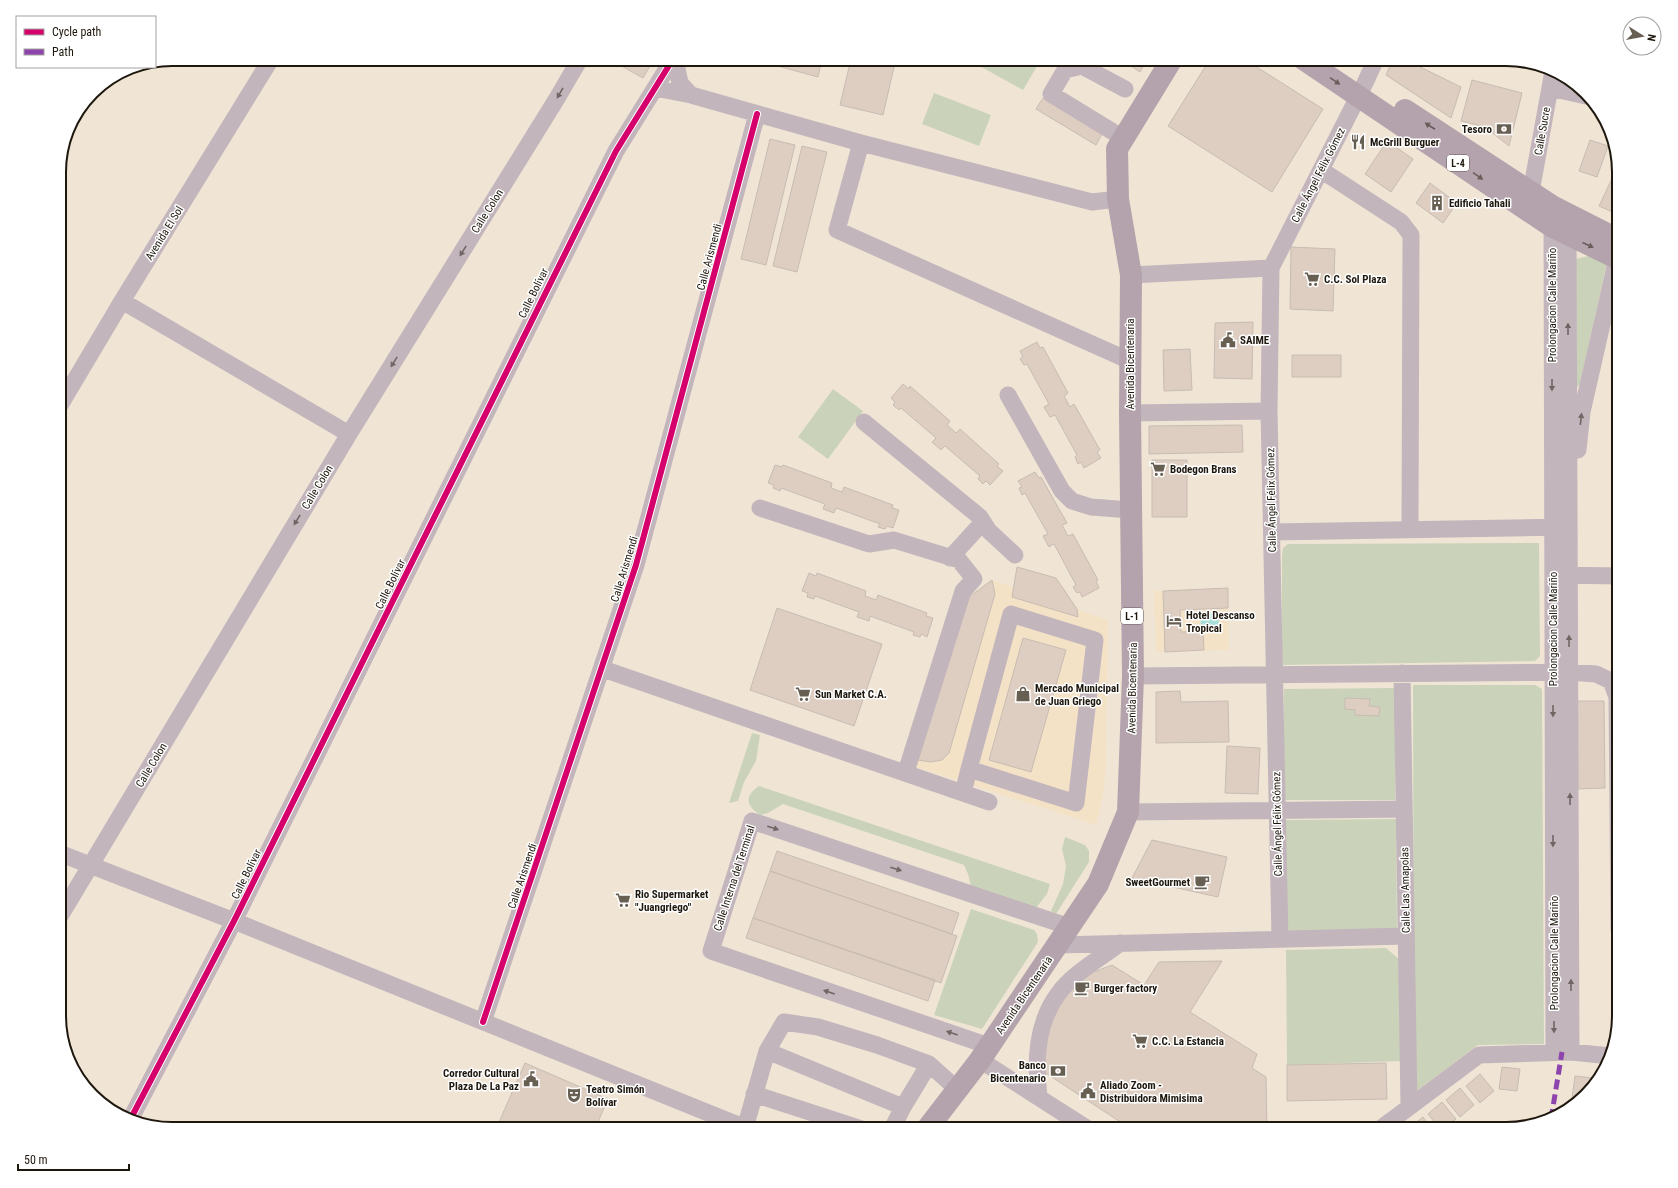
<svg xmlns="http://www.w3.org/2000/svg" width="1678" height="1188" viewBox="0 0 1678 1188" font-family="'Roboto Condensed',sans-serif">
<rect width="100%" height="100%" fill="#f0e5d5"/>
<path fill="#f4e2c7" d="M992,580L1108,620L1106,767L1103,796L1096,825L915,767L969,597Z
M1228,588L1229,650L1156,652L1154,591Z"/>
<path fill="#cad3ba" d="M967,59H1037L1040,61L1023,90Z
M934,93L991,115L979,146L922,124Z
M1592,255L1607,262L1580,384L1577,387L1576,259Z
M833,389L863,411L828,459L798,437Z
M1539,543L1540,656L1535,661L1282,665V554L1283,548L1288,544Z
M1413,685H1535L1542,689L1544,1044L1478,1045L1414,1093Z
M1395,688V800H1284V689Z
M752,733L760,735L756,761L744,782L738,801L729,803Z
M759,786L1050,884L1047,894L1035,909L971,886L968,874L964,865L783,804L768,813L760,815C746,806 744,796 759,786Z
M1396,819L1397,931L1285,932L1284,820Z
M1065,837L1085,845L1089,851V862L1056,914L1051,911L1063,884L1066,866L1062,849Z
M971,909L1034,930L1037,934L1038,942L982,1029L934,1015Z
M1386,948L1400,960V1061L1287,1065L1286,950Z"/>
<path fill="#a7ded9" d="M1218,612L1219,626L1201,627L1200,614Z"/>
<path fill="#decec1" stroke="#c7bcb2" d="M609,59H654L643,78Z
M776,59H822L818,77L774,65Z
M851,59H860L894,67L883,115L840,105Z
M1127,59H1135L1144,65L1140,72L1125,62Z
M1210,59H1244L1323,109L1272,192L1168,126Z
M1393,59H1404L1461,87L1451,118L1386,75Z
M1472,80L1522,93L1509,146L1485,127L1461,121Z
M1043,98L1102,134L1096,145L1036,109Z
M770,139L795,145L766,265L741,259Z
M1590,140L1608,146L1597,177L1579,171Z
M1387,141L1413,159L1391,192L1365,174Z
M802,146L827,152L797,272L773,266Z
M1618,166L1619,171V215L1599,206Z
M1430,183L1457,203L1443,223L1416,203Z
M1291,247L1335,249L1333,311L1290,309Z
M1253,322L1252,379L1214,378L1215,323Z
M1037,342L1040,348L1043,347L1068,393L1064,396L1070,407L1074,404L1100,450L1097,452L1101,458L1084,468L1081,462L1078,464L1075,457L1077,455L1055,415L1050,417L1044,407L1049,404L1027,364L1024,365L1020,359L1023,357L1020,351Z
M1190,349L1192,390L1164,391L1163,350Z
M1292,355H1341V377H1292Z
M903,384L909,389L910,386L950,421L947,425L956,433L960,429L999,464L997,466L1003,471L990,485L986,481L983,484L978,479L980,476L945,446L941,450L932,442L936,438L901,408L899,410L893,405L895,402L891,398Z
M1242,425L1243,452L1149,454V426Z
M1152,460H1187V517H1152Z
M775,465L782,467L783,465L832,483L831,488L842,492L844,487L893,505L892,508L899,510L893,528L887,526L885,529L878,527L880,524L836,508L834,513L823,509L825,504L781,488L780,491L773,488L774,485L768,483Z
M1035,472L1039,478L1041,477L1067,523L1062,525L1068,536L1073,534L1098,580L1096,581L1099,588L1082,597L1080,592L1077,593L1073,587L1076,585L1054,544L1049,547L1043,536L1048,534L1025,493L1022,495L1019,488L1022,487L1018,481Z
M1017,567L1056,578L1077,609L1078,617L1012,597Z
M809,573L816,576L817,573L866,591L865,596L876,600L878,595L927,613L926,616L933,618L927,637L921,634L920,637L913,635L914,632L870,616L869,621L857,617L859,612L815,596L814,599L807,597L808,593L802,591Z
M992,580L995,594L949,753L942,760L931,762L918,760L969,597Z
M1228,588V608L1180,610L1181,632L1203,631L1204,650L1165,652L1163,591Z
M777,608L882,644L854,726L750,690Z
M1023,638L1066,650L1031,772L989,760Z
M1180,691L1181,702L1228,701L1229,742L1156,743V692Z
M1345,698L1370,699L1369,706L1380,707L1379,716L1355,715V710L1345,709Z
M1577,701H1604L1605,788L1578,789Z
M1227,746L1260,748L1258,794L1225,793Z
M1152,840L1227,857L1218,897L1132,878Z
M777,851L959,913L952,934L770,871Z
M770,871L957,936L941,983L753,918Z
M753,918L935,980L928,1001L746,938Z
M1222,961L1190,1012L1257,1054L1252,1068L1266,1077L1267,1129H1131L1041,1070L1053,1006L1091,973L1112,965L1144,985L1159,962Z
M525,1063L608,1099L595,1129H496Z
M1386,1063L1387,1099L1287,1101V1065Z
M1502,1067L1520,1069L1517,1091L1499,1089Z
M1480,1074L1494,1091L1480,1103L1466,1086Z
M1575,1076L1593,1078L1591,1088L1579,1098H1572Z
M1460,1088L1474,1105L1460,1117L1446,1100Z
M1442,1102L1456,1119L1444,1129H1440L1428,1114Z
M1423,1117L1432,1129H1409V1128Z"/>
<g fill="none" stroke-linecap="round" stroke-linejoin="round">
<path stroke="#c3b5bc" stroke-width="17" d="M675,59L680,83L691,95
M655,88L691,95L861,143L1092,202L1118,199
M1550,88L1586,96
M1123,138L1051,94L1065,70L1082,66L1125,89
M861,143L837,230L1130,361
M1321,170L1401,222L1411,235L1410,530
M1531,192L1553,71
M1552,216L1554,1052
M1568,224L1571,1052
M1131,275L1271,268
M122,301L349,434
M1008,395L1062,491L1072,501L1091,507L1131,510
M59,407L122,301L271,59
M1130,413L1269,411
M864,422L980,517L989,531L1015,555
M1578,450L1582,412L1617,258
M760,508L869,544L894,540L959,560L974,579L963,591L906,772
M1272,532L1564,527
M950,558L983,522
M1557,575L1619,576
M603,669L989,802
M1402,673L1409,1106
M1133,676L1569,672L1596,674L1611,681L1617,697L1619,930
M963,793L969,769L1011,614L1095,640L1076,803L969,769
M1128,812L1404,809
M59,853L234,921L748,1129
M59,918L349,434L556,100L580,59
M1280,939L1269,411L1271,268L1365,83L1376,59
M1058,945L1406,936
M483,1022L636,565L757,114
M989,1046L711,951L752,821L1070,927
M767,1051L903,1107L929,1064
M980,1060L1088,1129
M754,1094L862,1129
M1039,1097C1035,1062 1036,1024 1058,994C1073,973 1100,959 1120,943
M130,1120L234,921L616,151L673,59
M745,1128L767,1051L784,1022L818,1027L877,1045L929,1064L957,1089
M892,1129L903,1107
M1380,1129L1479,1055L1571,1052L1611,1056"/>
<path stroke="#b4a3ac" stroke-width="22" d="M1303,59L1551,226L1619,259
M1405,110L1552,206L1619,240
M927,1129L980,1060L1098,884L1128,812L1133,676L1130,413L1131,275L1118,199L1117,149L1172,59"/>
<path stroke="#8e44ad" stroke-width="5" stroke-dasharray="10 5" stroke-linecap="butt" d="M1551,1119L1562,1052"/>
<g stroke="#fff" stroke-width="8">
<path id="cycleway" d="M483,1022L636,565L757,114
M130,1120L234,921L616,151L673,59"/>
</g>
<use href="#cycleway" stroke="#d6006c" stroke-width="6"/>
</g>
<defs><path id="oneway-solid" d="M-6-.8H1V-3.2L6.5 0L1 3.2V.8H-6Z"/></defs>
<g fill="#695d5c">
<use href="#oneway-solid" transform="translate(1335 81) rotate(34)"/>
<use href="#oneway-solid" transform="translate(1430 126) rotate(-147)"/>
<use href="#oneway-solid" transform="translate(1478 176) rotate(34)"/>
<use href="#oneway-solid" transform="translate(1588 245) rotate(25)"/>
</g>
<g fill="#706664">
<use href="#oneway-solid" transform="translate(560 93) rotate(120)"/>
<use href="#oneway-solid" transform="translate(463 251) rotate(122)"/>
<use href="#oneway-solid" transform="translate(1568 329) rotate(-90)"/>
<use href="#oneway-solid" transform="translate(394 362) rotate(122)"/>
<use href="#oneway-solid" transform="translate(1552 385) rotate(90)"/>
<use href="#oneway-solid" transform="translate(1581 419) rotate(-83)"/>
<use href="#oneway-solid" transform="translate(297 520) rotate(121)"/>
<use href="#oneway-solid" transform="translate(1569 641) rotate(-90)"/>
<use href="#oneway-solid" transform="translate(1553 711) rotate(90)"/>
<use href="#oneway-solid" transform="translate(1570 799) rotate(-90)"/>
<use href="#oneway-solid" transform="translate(773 828) rotate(18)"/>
<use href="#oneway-solid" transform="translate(1553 841) rotate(90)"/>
<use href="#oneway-solid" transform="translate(896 869) rotate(18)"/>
<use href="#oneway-solid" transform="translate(1571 985) rotate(-90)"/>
<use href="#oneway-solid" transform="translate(829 992) rotate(-161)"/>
<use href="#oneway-solid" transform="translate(1554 1027) rotate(90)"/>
<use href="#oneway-solid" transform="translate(952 1033) rotate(-161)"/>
</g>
<defs>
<g id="bank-bare" transform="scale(1.2)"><path d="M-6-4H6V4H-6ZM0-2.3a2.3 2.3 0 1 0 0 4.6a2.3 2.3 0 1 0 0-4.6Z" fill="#685f53" stroke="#fff" stroke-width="2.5" paint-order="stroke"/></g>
<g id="restaurant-bare" transform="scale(1.2)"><path d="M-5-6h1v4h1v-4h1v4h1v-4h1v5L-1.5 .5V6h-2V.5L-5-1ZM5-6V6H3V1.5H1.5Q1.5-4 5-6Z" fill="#685f53" stroke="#fff" stroke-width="2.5" paint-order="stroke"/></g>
<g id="building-bare" transform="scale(1.2)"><path d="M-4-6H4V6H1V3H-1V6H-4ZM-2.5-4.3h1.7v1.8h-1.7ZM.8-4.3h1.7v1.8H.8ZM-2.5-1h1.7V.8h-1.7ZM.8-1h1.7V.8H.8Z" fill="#685f53" stroke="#fff" stroke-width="2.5" paint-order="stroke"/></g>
<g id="supermarket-bare" transform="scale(1.2)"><path d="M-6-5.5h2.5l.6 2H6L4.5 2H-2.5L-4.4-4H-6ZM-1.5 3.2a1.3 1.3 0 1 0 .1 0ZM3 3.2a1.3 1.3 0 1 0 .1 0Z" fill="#685f53" stroke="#fff" stroke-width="2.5" paint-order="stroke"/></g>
<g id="civic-bare" transform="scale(1.2)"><path d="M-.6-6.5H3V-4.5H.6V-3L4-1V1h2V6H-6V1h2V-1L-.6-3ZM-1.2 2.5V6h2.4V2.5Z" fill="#685f53" stroke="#fff" stroke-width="2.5" paint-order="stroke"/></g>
<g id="hotel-bare" transform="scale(1.2)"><path d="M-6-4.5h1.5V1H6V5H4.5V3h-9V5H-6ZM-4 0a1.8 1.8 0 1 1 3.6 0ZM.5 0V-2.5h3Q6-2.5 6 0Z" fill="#685f53" stroke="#fff" stroke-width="2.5" paint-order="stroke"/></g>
<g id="shop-bare" transform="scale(1.2)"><path d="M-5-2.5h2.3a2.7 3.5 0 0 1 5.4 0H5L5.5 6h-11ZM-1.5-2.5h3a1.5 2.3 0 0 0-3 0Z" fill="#685f53" stroke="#fff" stroke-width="2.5" paint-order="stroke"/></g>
<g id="cafe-bare" transform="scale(1.2)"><path d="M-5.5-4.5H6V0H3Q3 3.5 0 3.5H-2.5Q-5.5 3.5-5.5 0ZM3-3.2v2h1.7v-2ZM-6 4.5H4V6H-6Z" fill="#685f53" stroke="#fff" stroke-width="2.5" paint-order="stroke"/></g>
<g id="theatre-bare" transform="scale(1.2)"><path d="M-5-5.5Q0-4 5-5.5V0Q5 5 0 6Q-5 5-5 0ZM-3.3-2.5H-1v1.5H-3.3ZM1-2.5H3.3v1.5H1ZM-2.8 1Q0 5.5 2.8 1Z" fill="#685f53" stroke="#fff" stroke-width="2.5" paint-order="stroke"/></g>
</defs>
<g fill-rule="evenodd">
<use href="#bank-bare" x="1504" y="129"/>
<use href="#restaurant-bare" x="1358" y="142"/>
<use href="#building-bare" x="1437" y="203"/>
<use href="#supermarket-bare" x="1312" y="279"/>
<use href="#civic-bare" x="1228" y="340"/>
<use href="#supermarket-bare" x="1158" y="469"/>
<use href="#hotel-bare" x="1174" y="621"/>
<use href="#supermarket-bare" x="803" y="694"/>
<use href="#shop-bare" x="1023" y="694"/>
<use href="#cafe-bare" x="1202" y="882"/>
<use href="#supermarket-bare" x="623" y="900"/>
<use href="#cafe-bare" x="1082" y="988"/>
<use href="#supermarket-bare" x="1140" y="1041"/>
<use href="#bank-bare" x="1058" y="1071"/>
<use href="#civic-bare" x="531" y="1079"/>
<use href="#civic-bare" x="1088" y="1091"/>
<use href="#theatre-bare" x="574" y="1095"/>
</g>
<g text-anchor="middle" stroke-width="3" stroke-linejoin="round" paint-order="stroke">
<g fill="#fff" stroke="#625d56" stroke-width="1">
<rect x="1447" y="155" width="22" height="16" rx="3"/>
<rect x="1121" y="608" width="22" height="16" rx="3"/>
</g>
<g font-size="10" font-weight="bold" fill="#1e170d">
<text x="1458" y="167">L-4</text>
<text x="1132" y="620">L-1</text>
</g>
<g font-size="11" font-weight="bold" fill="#1e170d" stroke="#fff" text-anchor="start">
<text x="1492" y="133" text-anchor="end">Tesoro</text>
<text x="1370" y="146">McGrill Burguer</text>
<text x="1449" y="207">Edificio Tahali</text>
<text x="1324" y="283">C.C. Sol Plaza</text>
<text x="1240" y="344">SAIME</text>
<text x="1170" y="473">Bodegon Brans</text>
<text x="1186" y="619">Hotel Descanso<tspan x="1186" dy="13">Tropical</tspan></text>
<text x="1035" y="692">Mercado Municipal<tspan x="1035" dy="13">de Juan Griego</tspan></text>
<text x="815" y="698">Sun Market C.A.</text>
<text x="1190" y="886" text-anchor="end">SweetGourmet</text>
<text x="635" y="898">Rio Supermarket<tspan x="635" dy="13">"Juangriego"</tspan></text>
<text x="1094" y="992">Burger factory</text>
<text x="1152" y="1045">C.C. La Estancia</text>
<text x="1046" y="1069" text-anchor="end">Banco<tspan x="1046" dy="13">Bicentenario</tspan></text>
<text x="519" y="1077" text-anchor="end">Corredor Cultural<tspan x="519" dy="13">Plaza De La Paz</tspan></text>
<text x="1100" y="1089">Aliado Zoom -<tspan x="1100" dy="13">Distribuidora Mimisima</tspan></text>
<text x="586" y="1093">Teatro Simón<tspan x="586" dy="13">Bolívar</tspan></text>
</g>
<g font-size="11" fill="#1e170d" stroke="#fff">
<text transform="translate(1542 131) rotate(-80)" y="4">Calle Sucre</text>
<text transform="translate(1318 175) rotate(-63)" y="4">Calle Ángel Félix Gómez</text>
<text transform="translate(487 211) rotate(-58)" y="4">Calle Colon</text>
<text transform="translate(164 233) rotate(-58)" y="4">Avenida El Sol</text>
<text transform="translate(709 257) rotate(-75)" y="4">Calle Arismendi</text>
<text transform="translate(533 293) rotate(-64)" y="4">Calle Bolívar</text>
<text transform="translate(1552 305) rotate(-90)" y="4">Prolongacion Calle Mariño</text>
<text transform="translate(1130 364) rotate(-90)" y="4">Avenida Bicentenaria</text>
<text transform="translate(317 487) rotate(-59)" y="4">Calle Colon</text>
<text transform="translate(1271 500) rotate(-91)" y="4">Calle Ángel Félix Gómez</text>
<text transform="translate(624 569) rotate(-73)" y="4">Calle Arismendi</text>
<text transform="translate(390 584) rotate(-64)" y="4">Calle Bolívar</text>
<text transform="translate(1553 629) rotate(-90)" y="4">Prolongacion Calle Mariño</text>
<text transform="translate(1132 688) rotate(-89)" y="4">Avenida Bicentenaria</text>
<text transform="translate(151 765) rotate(-59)" y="4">Calle Colon</text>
<text transform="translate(1277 824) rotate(-91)" y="4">Calle Ángel Félix Gómez</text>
<text transform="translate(246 874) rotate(-64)" y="4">Calle Bolívar</text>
<text transform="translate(522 876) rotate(-71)" y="4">Calle Arismendi</text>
<text transform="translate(734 878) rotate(-72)" y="4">Calle Interna del Terminal</text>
<text transform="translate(1405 890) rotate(-91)" y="4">Calle Las Amapolas</text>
<text transform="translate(1554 953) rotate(-90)" y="4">Prolongacion Calle Mariño</text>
<text transform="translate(1024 995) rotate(-56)" y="4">Avenida Bicentenaria</text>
</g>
</g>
<path d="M0 0H1678V1188H0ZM172 66H1506A106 106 0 0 1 1612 172V1016A106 106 0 0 1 1506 1122H172A106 106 0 0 1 66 1016V172A106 106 0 0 1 172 66Z" fill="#fff" fill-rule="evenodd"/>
<path fill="none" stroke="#1e170d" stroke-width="2" d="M172 66H1506A106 106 0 0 1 1612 172V1016A106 106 0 0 1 1506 1122H172A106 106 0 0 1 66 1016V172A106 106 0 0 1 172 66Z"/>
<rect x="16" y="16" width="140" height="52" fill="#ffffff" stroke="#a5a29e"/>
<rect x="24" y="29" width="20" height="6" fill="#d6006c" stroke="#a5a29e"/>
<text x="52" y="36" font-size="12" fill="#1e170d">Cycle path</text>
<rect x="24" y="49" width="20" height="6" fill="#8e44ad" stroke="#a5a29e"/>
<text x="52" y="56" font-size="12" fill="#1e170d">Path</text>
<g transform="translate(1642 36) rotate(101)"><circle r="19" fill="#ffffff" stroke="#a5a29e"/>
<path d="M0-3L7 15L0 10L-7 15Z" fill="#685f53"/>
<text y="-6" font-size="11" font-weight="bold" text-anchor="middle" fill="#1e170d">N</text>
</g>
<path d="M18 1164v6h111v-6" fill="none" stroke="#1e170d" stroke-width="2"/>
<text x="24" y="1164" font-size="12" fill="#1e170d" stroke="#ffffff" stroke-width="3" paint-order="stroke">50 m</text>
</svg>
